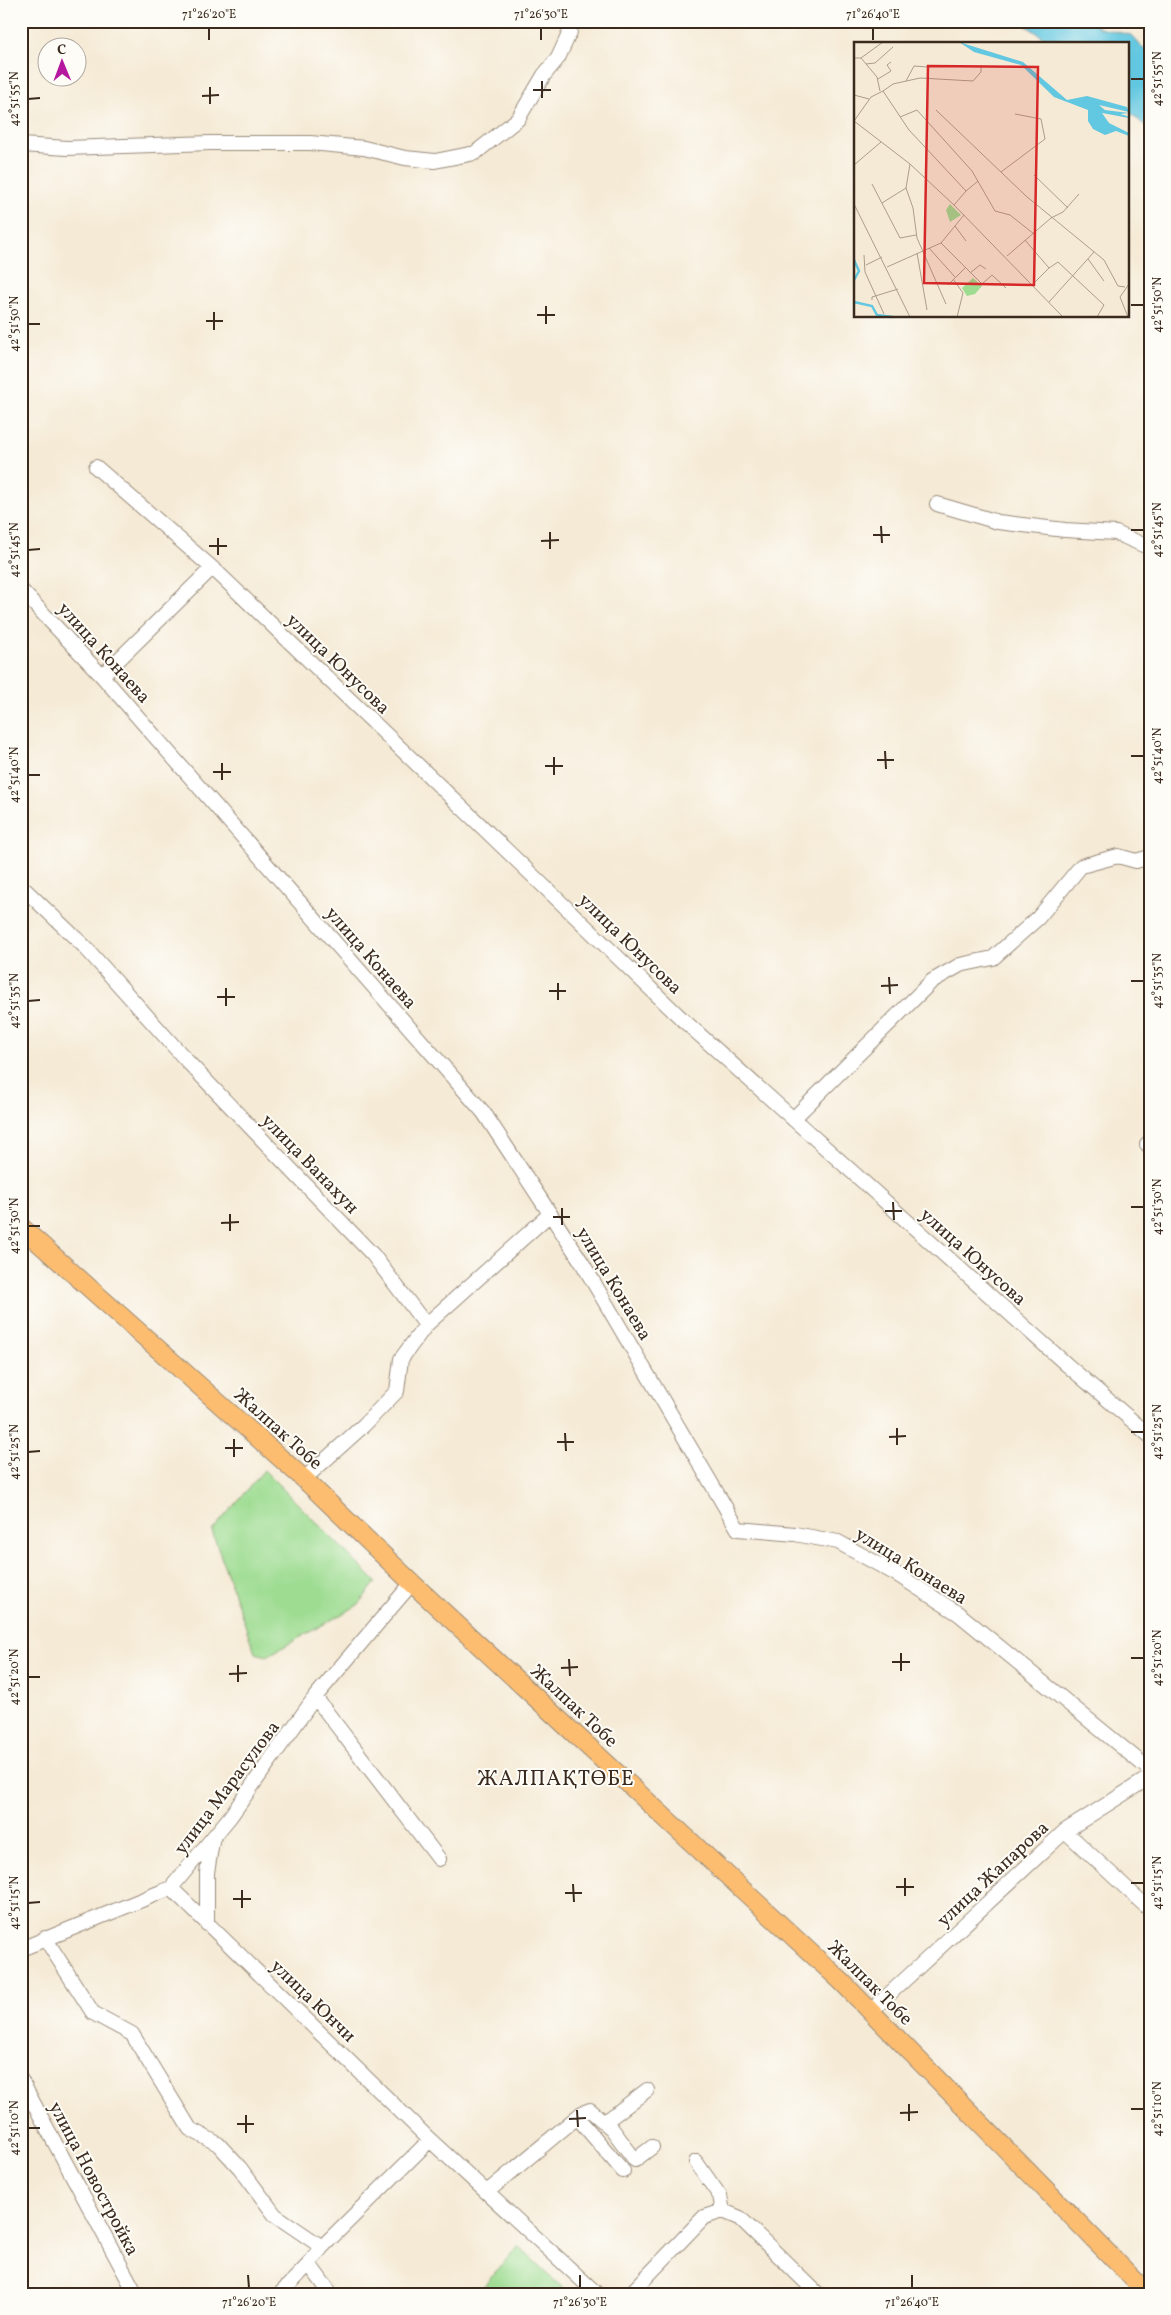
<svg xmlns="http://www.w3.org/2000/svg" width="1171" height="2315" viewBox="0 0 1171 2315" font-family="Vollkorn,serif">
<rect width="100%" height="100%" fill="#fdfcf7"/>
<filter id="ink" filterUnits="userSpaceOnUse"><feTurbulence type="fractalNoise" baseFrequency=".02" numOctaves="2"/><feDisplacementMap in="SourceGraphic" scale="10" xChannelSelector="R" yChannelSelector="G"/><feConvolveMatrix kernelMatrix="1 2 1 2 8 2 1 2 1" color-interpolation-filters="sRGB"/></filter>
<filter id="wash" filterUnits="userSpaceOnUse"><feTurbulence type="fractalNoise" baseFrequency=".0096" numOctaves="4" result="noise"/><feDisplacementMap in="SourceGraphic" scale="20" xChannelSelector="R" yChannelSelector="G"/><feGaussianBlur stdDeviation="1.12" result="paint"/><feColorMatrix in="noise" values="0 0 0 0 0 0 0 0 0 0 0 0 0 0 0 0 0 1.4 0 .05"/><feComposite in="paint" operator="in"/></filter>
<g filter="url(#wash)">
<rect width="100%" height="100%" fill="#f5ead5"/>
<path fill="#9ddc91" stroke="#6c8358" d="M264,1470L376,1582L358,1605L267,1656L255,1653L212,1531Z
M518,2246L569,2294H477Z"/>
<path fill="#62c7e0" stroke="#4e787f" d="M1019,21H1089L1100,28L1131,35L1150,56V130L1127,110V44H1054Z"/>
</g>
<g filter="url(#ink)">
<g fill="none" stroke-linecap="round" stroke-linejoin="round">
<g stroke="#988a7a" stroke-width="16">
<path id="minor" d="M21,145L67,148L210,143H310L364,148L405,158L435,161L475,153L518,119L544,75L558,58L570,32L569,21
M96,467L218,573L682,1019L1066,1364L1150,1436
M937,504L998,522L1065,530L1116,533L1150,548
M21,590L102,676L484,1113L581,1261L738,1529L795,1534L838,1542L898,1575L959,1614L1150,1770
M102,676L212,568
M21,886L84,946L188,1062L373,1255L426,1325L401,1359L397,1391L364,1425L304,1479
M793,1119L932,981L960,965L993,958L1038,918L1081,866L1118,856L1136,861L1150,857
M1147,1144L1150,1147
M426,1325L550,1214
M315,1697L439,1859
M1065,1831L1150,1910
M171,1888L430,2140L597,2294
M207,1924V1873L212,1841
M45,1938L93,2013L132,2034L190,2129L218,2144L240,2168L275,2215L322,2247
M21,1949L171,1888L230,1817L315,1697L412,1583
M871,2011L1065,1831L1150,1777
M21,2080L136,2294
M577,2117L623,2171
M605,2122L647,2090
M696,2162L720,2196L723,2211
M487,2192L582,2113L590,2110L612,2129L635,2160L652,2147
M309,2264L331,2294
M280,2294L309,2264L322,2247L430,2140
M630,2294L704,2217L723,2211L740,2218L818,2294"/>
</g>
<g stroke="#988a7a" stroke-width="20">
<path id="major" d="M21,1227L304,1479L412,1583L841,1981L1148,2294"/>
</g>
<use href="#minor" stroke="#fff" stroke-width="14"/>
<use href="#major" stroke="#fcbd6f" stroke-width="18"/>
</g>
</g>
<path fill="none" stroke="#3b2a1e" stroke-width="2" d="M209,28V40M541,28V40M873,28V40M1131,79H1144M542,81V98M210,87V104M533,90H551M202,96L219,95M28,99L40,98M1131,305H1144M546,306V324M214,312V330M537,315H555M206,321H223M28,324H40M881,526L882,543M1131,530H1144M550,532V549M873,535H890M218,538V555M541,541L559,540M209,546H227M28,550L40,549M885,751L886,769M1131,756H1144M554,757V775M877,760H894M222,763V780M545,766H563M213,772H231M28,775H40M889,977L890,994M1131,981H1144M558,983V1000M881,986L898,985M226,988V1006M549,991H566M217,997H235M28,1001L40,1000M893,1202L894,1220M1131,1207H1144M562,1208V1225M885,1211H902M230,1214V1231M553,1217H570M221,1223L239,1222M28,1226H40M897,1428V1445M1131,1432H1144M565,1433L566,1451M889,1437L906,1436M234,1439V1457M557,1442H574M225,1448H243M28,1452L40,1451M901,1653V1671M1131,1658H1144M569,1659L570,1676M892,1662H910M238,1665V1682M561,1668L578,1667M229,1674L247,1673M28,1677H40M905,1878V1896M1131,1883H1144M573,1884L574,1902M896,1887H914M242,1890V1908M565,1893H582M233,1899H251M28,1903L40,1902M909,2104V2121M1131,2109H1144M577,2110L578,2127M900,2113L918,2112M246,2115V2133M569,2119L586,2118M237,2124H254M28,2128H40M248,2275L249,2288M580,2275V2288M912,2275V2288"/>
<g text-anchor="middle" stroke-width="4" stroke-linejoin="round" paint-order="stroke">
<g font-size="19" fill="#3b2a1e" stroke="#fdfcf7">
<text transform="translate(105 652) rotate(48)" y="7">улица Конаева</text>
<text transform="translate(339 663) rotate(44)" y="7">улица Юнусова</text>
<text transform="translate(631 943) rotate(44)" y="7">улица Юнусова</text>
<text transform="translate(372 957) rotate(49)" y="7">улица Конаева</text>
<text transform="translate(311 1163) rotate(46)" y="7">улица Ванахун</text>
<text transform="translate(974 1256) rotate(42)" y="7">улица Юнусова</text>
<text transform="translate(615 1283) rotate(59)" y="7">улица Конаева</text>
<text transform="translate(279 1428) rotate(42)" y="7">Жалпак Тобе</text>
<text transform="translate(912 1565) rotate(32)" y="7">улица Конаева</text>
<text transform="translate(575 1705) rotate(43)" y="7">Жалпак Тобе</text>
<text transform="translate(226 1787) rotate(-53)" y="7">улица Марасулова</text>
<text transform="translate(992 1873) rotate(-43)" y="7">улица Жапарова</text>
<text transform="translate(871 1982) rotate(45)" y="7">Жалпак Тобе</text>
<text transform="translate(314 2000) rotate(44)" y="7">улица Юнчи</text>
<text transform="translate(95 2178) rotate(62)" y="7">улица Новостройка</text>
</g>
<g font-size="21" letter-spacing="1" fill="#3b2a1e" stroke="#fdfcf7">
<text x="556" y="1785">ЖАЛПАҚТӨБЕ</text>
</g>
</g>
<g transform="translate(854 42)">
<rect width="275" height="275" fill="#f5ead5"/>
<path d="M96,162L107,173L96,180L92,168ZM119,236L128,244L121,252L113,254L108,246Z" fill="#9ddc91"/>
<path d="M105,0L169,20L213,58L233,54L273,65L275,70L245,63L251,68L275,71L266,72L273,74L275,76L248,71L255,81L275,91V94L262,89L251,93L239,87L234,79V68L200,55L167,23L120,10Z" fill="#62c7e0"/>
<path fill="none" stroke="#62c7e0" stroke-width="2.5" d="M0,218L5,229L0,238M0,260L18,264L23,273L39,275"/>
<path fill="none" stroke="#ab9d8c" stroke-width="1" d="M0,16H7L23,35L26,49M7,16L29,0M12,22L21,21L39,5M24,37L37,29L33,23L37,20M52,39L60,24L73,25M29,49L39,42L66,36L119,39L127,30V23M0,53L15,57M82,68L172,154L250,218L264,244L271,245M46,75L63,68L118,129L141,169L156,173L180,192M0,79L17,55L29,49L55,88L112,149L100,163M0,79L56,122L100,163L209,275M56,122L52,146L59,166L63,196L92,262M0,123L27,100M147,130L191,97L187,77L161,72M180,133L214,166M18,142L46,196L62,193M112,149L124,139M28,161L52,146M0,162L56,275M101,184L112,199M171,198L195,226L179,242M87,201L128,242L138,233L152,246M75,206L101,235M63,211L73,268M10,213L11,230L30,272M153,214L197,176L209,170L225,152M234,217L250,239M12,223L28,215M33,225L87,201L110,173M195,226L204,220L250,263L243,275M116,231L126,223L132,227M99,237L109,251L103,275M94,243L111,226M18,258V255L44,247M195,260L240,210M274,275L266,255L275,242"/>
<path fill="#d62828" fill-opacity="0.15" stroke="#d62828" stroke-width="2.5" d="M74,24L184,25L180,243L70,241Z"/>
<rect width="275" height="275" fill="none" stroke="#3b2a1e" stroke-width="2.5"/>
</g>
<rect width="1171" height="2315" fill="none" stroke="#fdfcf7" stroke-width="55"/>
<g transform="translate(62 62) rotate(359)"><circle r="24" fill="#fdfcf7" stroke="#afa8a0"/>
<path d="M0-4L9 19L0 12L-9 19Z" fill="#b5179e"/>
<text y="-8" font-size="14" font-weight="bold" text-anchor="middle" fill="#3b2a1e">С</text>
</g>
<rect x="28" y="28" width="1116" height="2260" fill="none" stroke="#3b2a1e" stroke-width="2"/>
<g font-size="12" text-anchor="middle" fill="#3b2a1e">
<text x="209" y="18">71°26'20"E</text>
<text x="541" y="18">71°26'30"E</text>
<text x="873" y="18">71°26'40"E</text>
<text transform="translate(1157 79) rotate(-90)" y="4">42°51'55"N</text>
<text transform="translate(14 99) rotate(-90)" y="4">42°51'55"N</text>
<text transform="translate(1157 305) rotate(-90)" y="4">42°51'50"N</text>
<text transform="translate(14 324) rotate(-90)" y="4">42°51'50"N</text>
<text transform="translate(1157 530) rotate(-90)" y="4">42°51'45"N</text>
<text transform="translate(14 550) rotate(-90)" y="4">42°51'45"N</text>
<text transform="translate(1157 756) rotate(-90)" y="4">42°51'40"N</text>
<text transform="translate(14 775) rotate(-90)" y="4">42°51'40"N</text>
<text transform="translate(1157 981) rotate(-90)" y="4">42°51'35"N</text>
<text transform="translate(14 1001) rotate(-90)" y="4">42°51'35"N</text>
<text transform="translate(1157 1207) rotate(-90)" y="4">42°51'30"N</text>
<text transform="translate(14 1226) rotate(-90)" y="4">42°51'30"N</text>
<text transform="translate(1157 1432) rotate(-90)" y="4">42°51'25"N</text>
<text transform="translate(14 1452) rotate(-90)" y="4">42°51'25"N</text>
<text transform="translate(1157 1658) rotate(-90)" y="4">42°51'20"N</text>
<text transform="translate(14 1677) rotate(-90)" y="4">42°51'20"N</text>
<text transform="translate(1157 1883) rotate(-90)" y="4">42°51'15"N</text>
<text transform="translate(14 1903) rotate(-90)" y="4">42°51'15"N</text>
<text transform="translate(1157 2109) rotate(-90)" y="4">42°51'10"N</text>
<text transform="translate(14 2128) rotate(-90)" y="4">42°51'10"N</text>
<text x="249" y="2306">71°26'20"E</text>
<text x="580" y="2306">71°26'30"E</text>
<text x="912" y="2306">71°26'40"E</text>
</g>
</svg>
